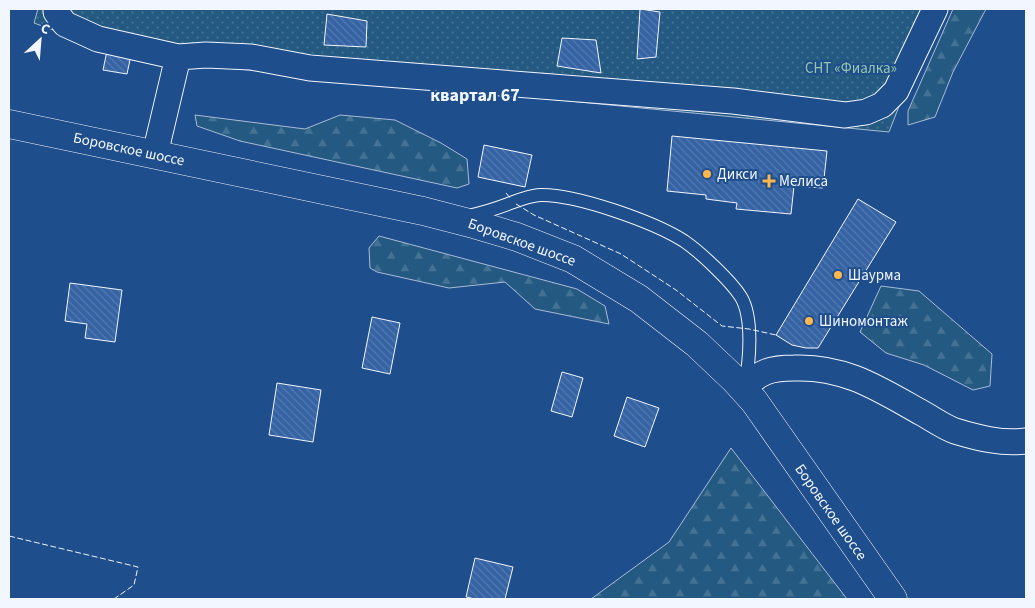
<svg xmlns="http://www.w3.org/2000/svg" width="1035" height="608" viewBox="0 0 1035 608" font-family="'Source Sans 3',sans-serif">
<defs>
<pattern id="forest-firs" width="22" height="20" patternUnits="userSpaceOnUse" patternTransform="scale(1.25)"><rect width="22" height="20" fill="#245a82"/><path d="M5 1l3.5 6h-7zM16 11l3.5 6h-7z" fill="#447295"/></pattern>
<pattern id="park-dots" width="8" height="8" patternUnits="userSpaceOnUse" patternTransform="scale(1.25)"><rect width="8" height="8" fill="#245a82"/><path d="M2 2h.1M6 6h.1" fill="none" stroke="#447295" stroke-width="1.8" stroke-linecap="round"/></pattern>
<pattern id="building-back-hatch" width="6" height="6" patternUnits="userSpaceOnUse" patternTransform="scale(1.25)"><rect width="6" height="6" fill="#3563a3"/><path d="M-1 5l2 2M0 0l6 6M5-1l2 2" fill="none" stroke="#537ab1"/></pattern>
</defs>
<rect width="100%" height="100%" fill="#1f4e8c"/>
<path fill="url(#forest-firs)" stroke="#a8bbd7" d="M953,9H986L953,72L935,117L908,125V111Z
M195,115L305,129L340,115L395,120L441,143L467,159L469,184L457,188L240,141L197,126Z
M379,236L577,289L605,306L609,324L535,309L505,282L449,288L377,272L370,268L369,248Z
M881,286L919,291L992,354L990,386L973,390L924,365L886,353L860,332Z
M731,448L847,599H591L669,542Z"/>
<path fill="url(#park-dots)" stroke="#a8bbd7" d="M38,9H937L889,132L197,65L78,39L34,23Z"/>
<path fill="url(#building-back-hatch)" stroke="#f2f6ff" d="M640,9L660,12L656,57L637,59Z
M327,14L367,21L366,47L324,45Z
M562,38L596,40L601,73L557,66Z
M107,51L131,55L127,74L103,70Z
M672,136L827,151L823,188L794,186L791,214L736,209L737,203L706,199V195L667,191Z
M484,145L532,155L525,187L478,177Z
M858,199L896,222L818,348H806L792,345L776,335Z
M70,283L122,290L115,342L85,338L87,324L65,321Z
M372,317L400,323L390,374L362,368Z
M562,372L583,378L572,417L551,411Z
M277,383L321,390L313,442L269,435Z
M627,397L659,408L645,447L614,436Z
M475,558L513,567L505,599H475L466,597Z"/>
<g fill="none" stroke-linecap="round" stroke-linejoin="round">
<g stroke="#f2f6ff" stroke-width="14">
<path id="lane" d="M468,216C481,213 495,209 508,204C519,200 528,196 540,195C576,194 654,222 684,241C700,252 731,281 741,297C753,317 750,360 745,382"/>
</g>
<g stroke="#f2f6ff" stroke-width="27">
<path id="street" d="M56,9V12L65,24L98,39L178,57L206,55L251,57L310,68L733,101L845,115L866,112L882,105L896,91L935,9
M155,154L178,57
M744,389C759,371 772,368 794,368C845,366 879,389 922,413C933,419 944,427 955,431C978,438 1002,444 1026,441"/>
</g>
<g stroke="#f2f6ff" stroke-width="29">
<path id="secondary" d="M9,124L423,211L477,225L517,237L573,259L639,299L697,344L735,380L754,401L893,599"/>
</g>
<use href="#lane" stroke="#1f4e8c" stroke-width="12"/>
<use href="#street" stroke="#1f4e8c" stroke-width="25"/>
<use href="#secondary" stroke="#1f4e8c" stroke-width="28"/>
<path stroke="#f2f6ff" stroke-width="1" stroke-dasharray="6 2.5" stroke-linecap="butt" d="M506,193L511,199
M516,204L534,215L621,254L676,290L722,326L749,329L776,335
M9,536L138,567L134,585L114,599"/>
</g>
<g fill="#ffb74d" stroke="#1f4e8c" stroke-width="2">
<circle cx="707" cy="174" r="5"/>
<path d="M766.5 173.5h5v5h5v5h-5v5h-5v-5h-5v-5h5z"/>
<circle cx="838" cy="275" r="5"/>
<circle cx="809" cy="321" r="5"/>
</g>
<g text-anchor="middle" stroke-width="4" stroke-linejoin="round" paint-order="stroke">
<g font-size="15" fill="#97c8a6" stroke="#1f4e8c">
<text x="851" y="73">СНТ «Фиалка»</text>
</g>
<g font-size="15" fill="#f2f6ff" stroke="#1f4e8c">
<text transform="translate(129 149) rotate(12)" y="5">Боровское шоссе</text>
<text transform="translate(522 242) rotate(20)" y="5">Боровское шоссе</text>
<text transform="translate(831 512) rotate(55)" y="5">Боровское шоссе</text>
</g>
<g font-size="15" fill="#f2f6ff" stroke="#1f4e8c" text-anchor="start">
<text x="717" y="179">Дикси</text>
<text x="779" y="186">Мелиса</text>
<text x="848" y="280">Шаурма</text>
<text x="819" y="326">Шиномонтаж</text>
</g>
<g font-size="18" font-weight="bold" fill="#f2f6ff" stroke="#1f4e8c">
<text x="475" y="101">квартал 67</text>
</g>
</g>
<rect width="1035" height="608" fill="none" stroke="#f2f6ff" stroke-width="20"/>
<g transform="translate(40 40) rotate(26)" stroke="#1f4e8c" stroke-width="4" paint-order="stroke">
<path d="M0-4L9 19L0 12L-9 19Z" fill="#f2f6ff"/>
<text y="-8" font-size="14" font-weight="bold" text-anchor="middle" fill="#f2f6ff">С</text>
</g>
</svg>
